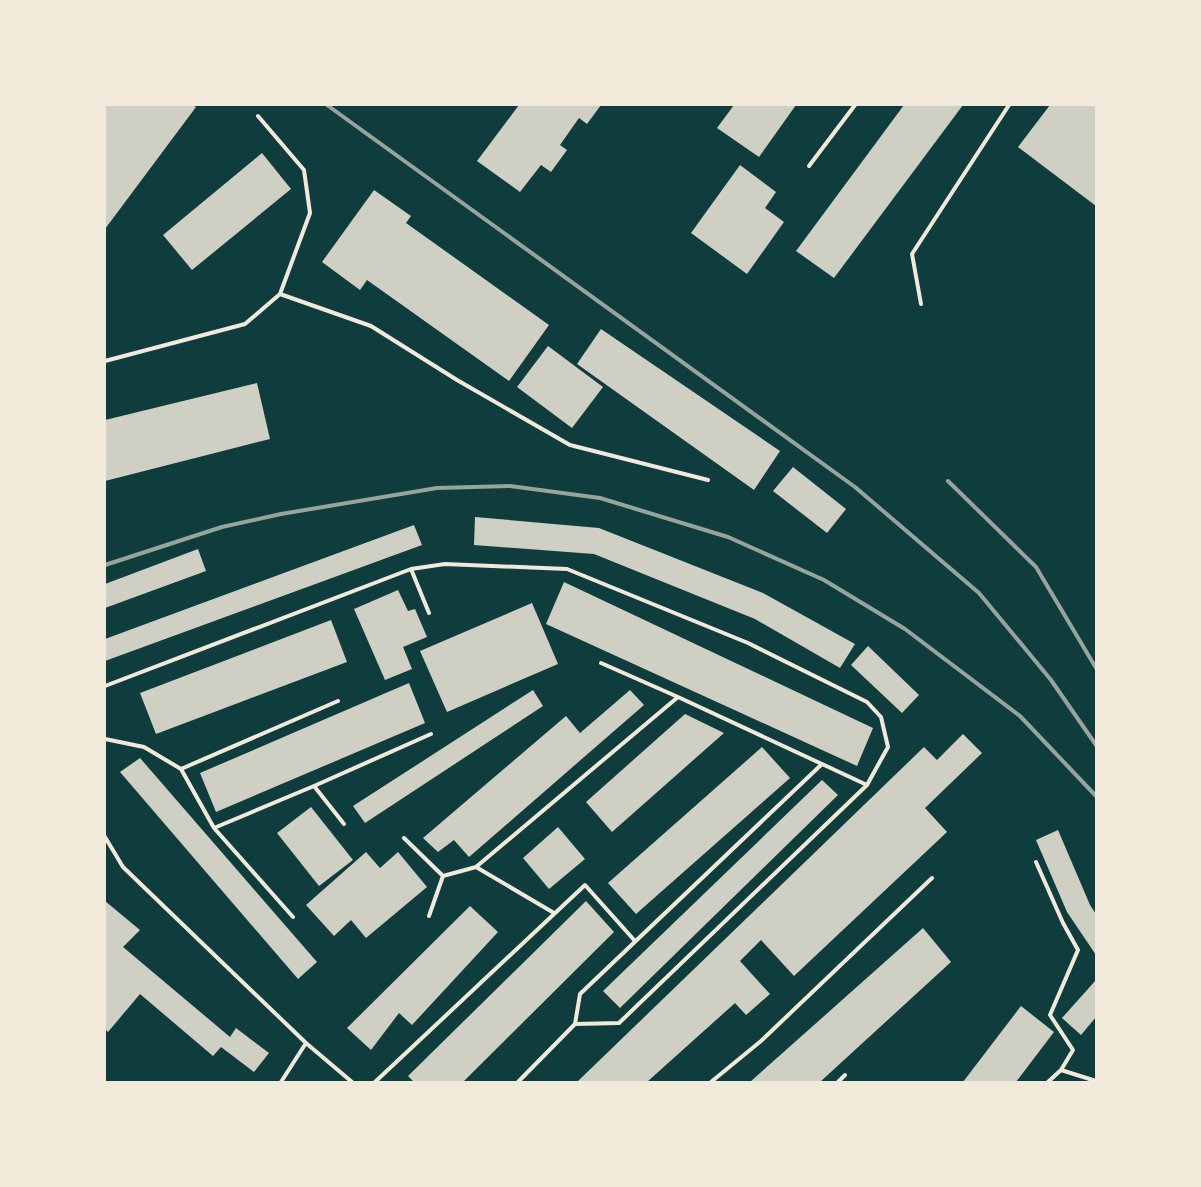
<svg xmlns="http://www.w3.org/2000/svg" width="1201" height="1187" viewBox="0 0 1201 1187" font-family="'Alegreya Sans',sans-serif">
<rect width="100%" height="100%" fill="#0f3d3e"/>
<path fill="#cfcfc3" d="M105,105H192L196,107L105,229Z
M519,105H601L587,124L579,118L560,145L567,150L551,172L541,165L520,192L477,161Z
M734,105H796L759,157L717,128Z
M904,105H963L834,278L796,251Z
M1050,105H1096V206L1018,147Z
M262,153L291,189L192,270L163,235Z
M740,165L776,192L765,208L784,222L747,274L691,233Z
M374,190L411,216L406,223L549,325L509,381L367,280L360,290L322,262Z
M601,329L780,451L754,490L577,364Z
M548,346L603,387L572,428L517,387Z
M257,383L270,439L105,481V420Z
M793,467L846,509L827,533L773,491Z
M475,517L599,528L763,593L855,644L840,668L755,619L594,554L474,545Z
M414,525L422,545L105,661V639Z
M198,549L206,571L105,608V584Z
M564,582L873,728L857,766L546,624Z
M398,590L408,611L415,609L427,637L403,647L412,669L385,680L354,609Z
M532,603L558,664L447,712L420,651Z
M331,620L347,662L156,734L140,693Z
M868,646L919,695L902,713L851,665Z
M409,683L425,723L216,812L200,773Z
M533,690L543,706L365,823L353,806Z
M630,690L644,705L469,857L454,840L438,852L423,838L566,716L580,733Z
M685,714L724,733L612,832L586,802Z
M963,734L982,753L925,808L947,832L794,976L761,940L740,961L770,994L746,1015L735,1003L647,1082H577L924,747L937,760Z
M762,747L790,778L636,914L608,883Z
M140,758L317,962L298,979L120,772Z
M822,780L838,795L620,1008L603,991Z
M311,807L353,860L319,886L277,833Z
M558,827L585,859L549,889L523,858Z
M1058,830L1090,905L1096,914V955L1067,912L1036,840Z
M366,852L380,868L398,852L427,887L366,938L351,920L334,936L306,905Z
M105,901L140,930L123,947L230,1037L236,1028L269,1053L254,1072L221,1047L213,1056L140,994L108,1032L105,1029Z
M586,901L614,932L463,1082H414L408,1076Z
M470,906L498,932L412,1025L399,1013L371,1050L347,1028Z
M923,928L951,962L820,1082H750Z
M1096,980V1017L1081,1035L1062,1018Z
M1021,1006L1054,1032L1016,1082H963Z"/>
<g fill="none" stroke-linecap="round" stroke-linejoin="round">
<path stroke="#f1e9da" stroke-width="4" d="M258,116L304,170L310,213L280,294
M809,166L855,105
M921,304L912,254L1009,105
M105,361L245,324L280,294L371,326L457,380L570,445L708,480
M411,569L445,564L567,569L748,643L867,702L881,717L888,747L867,785L822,764L580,994L575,1024
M601,663L678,697L822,764
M105,686L411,569L429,613
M105,739L144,747L181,769L338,701
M181,769L214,828L314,786L431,734
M314,786L344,824
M214,828L293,917
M105,837L123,867L306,1043L352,1082
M404,838L443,876
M1036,862L1063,923L1078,950L1050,1015L1073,1050L1061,1070
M554,913L476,867L678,697
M429,916L443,876L476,867
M281,1082L306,1043
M375,1082L585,885L635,941
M518,1082L575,1024L619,1023L867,785
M711,1082L761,1041L932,878
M838,1082L845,1075
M1048,1082L1061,1070L1096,1081"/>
<path stroke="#97a49c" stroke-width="4" d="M327,105L855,487L979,593L1051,680L1096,745
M948,481L1036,567L1096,668
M105,565L222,527L281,514L437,488L510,486L600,498L728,537L824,580L905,629L1020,716L1096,796"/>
</g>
<rect width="1201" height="1187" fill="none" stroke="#f1e9da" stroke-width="212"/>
</svg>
